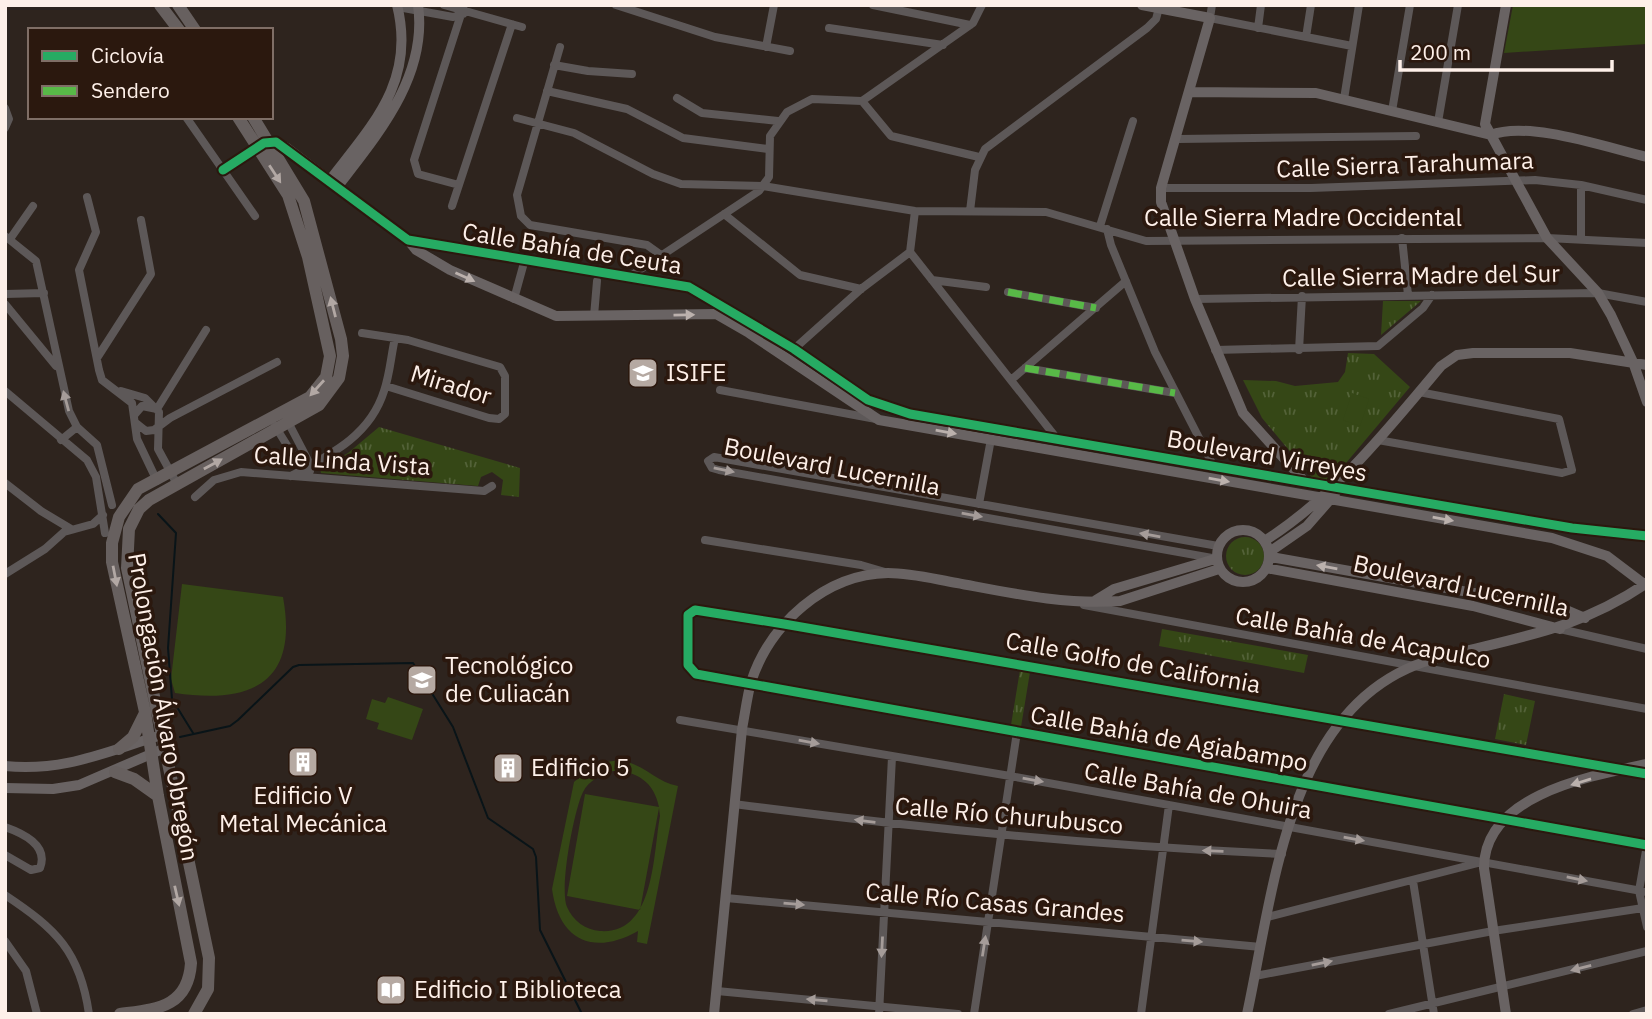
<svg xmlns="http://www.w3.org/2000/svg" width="1652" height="1019" viewBox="0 0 1652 1019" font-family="'IBM Plex Sans',sans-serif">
<defs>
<pattern id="grass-tufts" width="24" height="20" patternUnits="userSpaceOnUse" patternTransform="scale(1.75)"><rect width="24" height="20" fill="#354716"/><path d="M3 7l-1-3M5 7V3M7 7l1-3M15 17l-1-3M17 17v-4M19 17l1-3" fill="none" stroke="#536238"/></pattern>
</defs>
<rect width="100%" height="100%" fill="#2e241e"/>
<path fill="url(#grass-tufts)" d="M1383,301H1421L1381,335Z
M1348,353L1374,354L1410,387L1330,482L1313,479L1262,418L1243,380L1276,381L1295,386L1338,382L1345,372Z
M379,427L520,468L519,497L501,495L503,480L492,472L481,477L478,486L321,473L320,468L348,453Z
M1226 556a19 19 0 1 1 38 0a19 19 0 1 1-38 0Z
M1162,629L1308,655L1304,673L1159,646Z
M1020,670L1030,672L1021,727L1011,725Z
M1504,694L1535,701L1526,745L1495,739Z"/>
<path fill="#354716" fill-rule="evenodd" d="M1513,5H1647V44L1504,53Z
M1352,393L1369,399L1360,426L1343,420Z
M182,584L283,597C299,684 250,704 175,693L171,679Z
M388,697L423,709L412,740L377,729L379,723L366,719L372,699L385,703Z
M620,760C644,764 656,782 678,786L647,944L637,942L638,931C594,956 559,941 552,889L574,782C589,768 600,762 620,760ZM613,771C637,771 654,782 659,807L585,794L567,896L640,910L659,808L660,816C653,854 655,935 600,931C586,930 573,921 567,907C559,889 574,810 583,792C589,780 601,775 613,771Z"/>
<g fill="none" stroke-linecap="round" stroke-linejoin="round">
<path stroke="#091418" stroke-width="2" d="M158,514L176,533L168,648L172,699L193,733
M180,737L230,726L238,720L293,667L299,665L413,663L453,727L488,818L533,849L536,857L540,930L582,1014"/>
<path stroke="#5d5858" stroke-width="8" d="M444,5L522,27
M616,5L715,37L790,51
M873,5L970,25
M1212,5L1210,18L1352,46
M398,7L453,17L463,14
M829,28L943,45
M1258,28L1261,5
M1306,37L1311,5
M560,47L517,195L521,216L530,225L647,245L661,255
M766,47L774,5
M554,65L588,71L632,74
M547,91L627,109L683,138L768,149
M677,98L702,113L778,121
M1344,99L1359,5
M862,101L891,136L979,157
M5,108L9,119L5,128
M1392,111L1410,5
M186,117L255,216
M517,118L574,133L653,174L681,184L763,186L915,211L1046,212L1146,241L1547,238L1647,243
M1438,122L1458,5
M1178,139L1416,136
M223,170L257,147
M459,185L418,174L414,160L464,5
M1161,188H1311L1535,180L1581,185L1647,200
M87,197L96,232L79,270L99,370L102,380L132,403L137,439L157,481
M452,206L512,24
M970,211L975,170L985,149L1147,28L1156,19L1159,8
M724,214L800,275L861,289
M1100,226L1133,121
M1107,229L1111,245L1155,352L1214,467
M5,236L36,261L69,411L77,427L97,445L112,505
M1402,238L1408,295
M1581,238V185
M10,239L33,206
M910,252L1058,440
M910,252L915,211
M629,277L759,191L769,177L770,136L787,112L812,99L862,101L973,23L982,5
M932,280L986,287
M1008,292L1096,308
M5,294L44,293
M514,299L525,259
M1195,299L1598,293L1647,302
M5,304L56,366
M594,316L597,281
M362,333L408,340L500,367L505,376V414L499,419L489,418L386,386
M794,349L861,289L910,252
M1215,350L1378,346L1423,308L1432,295
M1299,350L1302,296
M97,358L151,274L141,220
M1025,368L1175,393
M1011,380L1126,281
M720,390L876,419
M5,391L87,460L96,477L105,533
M121,391L145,398L159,412L158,449L177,484
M135,414L142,406L157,409L206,330
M287,420L311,466L310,471
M136,423L146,431L154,430L170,418L277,362
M275,426L305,474
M61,440L77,427
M1378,440L1562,473L1572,470L1559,419L1419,392
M291,476C330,455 370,436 384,391C390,374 391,355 395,338
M5,483L41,511L71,529
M195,497L214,480L241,472L484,491L492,486
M979,504L991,439
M705,540L861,565L885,572
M1212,558L719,470L712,468L708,461L714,457L1218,546
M5,574L45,549L64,532L93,524L103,515
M1084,605L1647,709
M1560,629L1647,649
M680,720L1010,776L1647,892
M1647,774L784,624L695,610L688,615V665L696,674L1647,845
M734,804C916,828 1098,846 1282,854
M5,827C22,833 49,845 40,868L31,870L5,855
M1647,845L1639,891L1647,927
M1413,881L1434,1014
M5,895C56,929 80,951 89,1014
M726,898L1261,947
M1268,917L1482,862
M5,941L26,971L37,1014
M1255,976L1493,931L1643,908
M717,991L958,1014
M879,1014L892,757
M974,1014L1017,732
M1141,1014L1169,805
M1389,1014L1647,951
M1633,1014L1647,1010"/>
<path stroke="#696363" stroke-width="10" d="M1142,5L1210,18L1161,188V202L1195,299L1243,413L1306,483
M1506,5L1485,124L1547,238L1598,293L1611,315L1633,362L1647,402
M1191,92L1316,93L1491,135C1528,120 1608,148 1647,157
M262,144L273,141L287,148L408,240L689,287L794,349L868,400L910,414L1572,528L1647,536
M330,180C373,124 416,81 397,5
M338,186C378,134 428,76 418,5
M408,240L416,250L450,270L556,316L716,314L749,333L879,420L1552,538L1607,556L1644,584
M1217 556a26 26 0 1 1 52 0a26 26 0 1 1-52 0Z
M1266,540C1336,495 1388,429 1441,366L1457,355L1473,353H1570L1647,365
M1271,551L1307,526L1335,494
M1271,557L1564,609L1585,618
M1266,568L1473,606L1560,629
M1096,600L1114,589L1215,559
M5,766C65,772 107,751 162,735
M5,788L53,789L79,785L165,748
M714,1014L742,729C745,714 747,697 751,682C770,624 825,574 888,573C911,573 934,579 957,583C1011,593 1065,605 1120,601L1219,569
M1247,1014C1274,890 1288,699 1434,659C1516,637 1574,632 1647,583
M1506,1014L1484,868C1484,795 1590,776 1647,764"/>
<path stroke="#67605f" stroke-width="12" d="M160,5L179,30
M178,5L195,30
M119,749L133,737L145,713
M115,772L134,779L158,796
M120,1014C156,1009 188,1008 191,963L158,796L145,712L112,562V543L119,517L138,489L310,397L326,377L330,356L308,257L288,195L238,117
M194,1014L208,989L209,958L127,568L129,529L139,509L149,500L319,405L339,378L343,356L341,339L304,201L253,117"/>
<path stroke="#58b947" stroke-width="7" stroke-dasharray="14 7" stroke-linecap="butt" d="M1008,292L1096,308
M1025,368L1175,393"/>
<g stroke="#2b180e" stroke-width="13">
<path id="cycleway" d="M223,170L264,143L276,142L408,240L689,287L794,349L868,400L910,414L1572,528L1647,536
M1647,774L784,624L695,610L688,615V665L696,674L1647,845"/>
</g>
<use href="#cycleway" stroke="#26ab63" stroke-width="9"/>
</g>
<defs><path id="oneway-solid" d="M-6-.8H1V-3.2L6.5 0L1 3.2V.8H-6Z" transform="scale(1.75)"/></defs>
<g fill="#b2a8a4">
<use href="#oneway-solid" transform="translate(275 174) rotate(57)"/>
<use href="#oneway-solid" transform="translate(333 307) rotate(-104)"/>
<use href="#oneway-solid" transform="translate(317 388) rotate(132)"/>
<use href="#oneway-solid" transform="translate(213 464) rotate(-29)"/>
<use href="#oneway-solid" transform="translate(115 576) rotate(79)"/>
<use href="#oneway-solid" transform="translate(177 896) rotate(77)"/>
</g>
<g fill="#bbb1ad">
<use href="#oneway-solid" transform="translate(465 277) rotate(24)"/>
<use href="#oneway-solid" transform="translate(684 315) rotate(-1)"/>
<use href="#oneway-solid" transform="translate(946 432) rotate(10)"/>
<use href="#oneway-solid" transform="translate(1219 480) rotate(10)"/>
<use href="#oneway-solid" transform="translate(1443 519) rotate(10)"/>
<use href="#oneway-solid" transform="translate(1327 567) rotate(-170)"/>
<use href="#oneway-solid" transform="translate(1581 782) rotate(163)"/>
</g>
<g fill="#a59c99">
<use href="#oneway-solid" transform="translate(66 401) rotate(-105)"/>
<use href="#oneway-solid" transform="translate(724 470) rotate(12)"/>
<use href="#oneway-solid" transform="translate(972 515) rotate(10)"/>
<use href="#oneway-solid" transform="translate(1150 535) rotate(-170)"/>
<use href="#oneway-solid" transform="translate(809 742) rotate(10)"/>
<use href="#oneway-solid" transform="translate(1033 780) rotate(10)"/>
<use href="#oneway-solid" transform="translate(865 821) rotate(-173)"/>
<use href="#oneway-solid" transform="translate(1354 839) rotate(10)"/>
<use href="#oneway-solid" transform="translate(1213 851) rotate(-178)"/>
<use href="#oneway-solid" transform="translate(1577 879) rotate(11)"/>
<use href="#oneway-solid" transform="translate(794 904) rotate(5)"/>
<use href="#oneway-solid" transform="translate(1192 941) rotate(5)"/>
<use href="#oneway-solid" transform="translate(984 946) rotate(-81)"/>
<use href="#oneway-solid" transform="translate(882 947) rotate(93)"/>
<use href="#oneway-solid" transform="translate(1322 963) rotate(-11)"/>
<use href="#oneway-solid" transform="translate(1581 968) rotate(166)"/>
<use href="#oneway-solid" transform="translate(817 1000) rotate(-175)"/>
</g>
<defs>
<g id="school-square" transform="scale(1.575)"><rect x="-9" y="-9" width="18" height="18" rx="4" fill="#b5a9a2" stroke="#2b180e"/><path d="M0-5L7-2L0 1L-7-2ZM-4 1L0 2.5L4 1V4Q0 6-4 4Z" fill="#fff"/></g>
<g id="university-square" transform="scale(1.575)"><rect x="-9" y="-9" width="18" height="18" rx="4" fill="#b5a9a2" stroke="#2b180e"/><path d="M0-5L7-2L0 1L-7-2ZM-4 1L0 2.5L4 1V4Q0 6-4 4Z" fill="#fff"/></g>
<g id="building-square" transform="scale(1.575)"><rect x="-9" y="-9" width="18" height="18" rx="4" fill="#b5a9a2" stroke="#2b180e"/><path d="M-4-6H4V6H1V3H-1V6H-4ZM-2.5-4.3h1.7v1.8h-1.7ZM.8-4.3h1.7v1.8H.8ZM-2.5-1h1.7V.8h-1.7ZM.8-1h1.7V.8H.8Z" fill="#fff"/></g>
<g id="library-square" transform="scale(1.575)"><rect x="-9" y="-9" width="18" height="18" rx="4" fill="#b5a9a2" stroke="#2b180e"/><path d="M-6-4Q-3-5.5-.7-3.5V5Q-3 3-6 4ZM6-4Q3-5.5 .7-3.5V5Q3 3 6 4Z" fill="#fff"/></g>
</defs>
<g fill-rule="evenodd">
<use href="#school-square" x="643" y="373"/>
<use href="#university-square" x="422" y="680"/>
<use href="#building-square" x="303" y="762"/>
<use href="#building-square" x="508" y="768"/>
<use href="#library-square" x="391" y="990"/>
</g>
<g text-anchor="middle" stroke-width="7" stroke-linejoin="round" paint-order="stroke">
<g font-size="24" fill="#fef0e9" stroke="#2b180e">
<text transform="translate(1405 165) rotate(-2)" y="8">Calle Sierra Tarahumara</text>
<text x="1303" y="226">Calle Sierra Madre Occidental</text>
<text transform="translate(572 249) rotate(9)" y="8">Calle Bahía de Ceuta</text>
<text transform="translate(1421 276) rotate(-1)" y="8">Calle Sierra Madre del Sur</text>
<text transform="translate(451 385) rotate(17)" y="8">Mirador</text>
<text transform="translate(1267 456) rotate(10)" y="8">Boulevard Virreyes</text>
<text transform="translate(342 461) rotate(4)" y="8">Calle Linda Vista</text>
<text transform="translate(832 467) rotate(11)" y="8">Boulevard Lucernilla</text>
<text transform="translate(1461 586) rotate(12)" y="8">Boulevard Lucernilla</text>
<text transform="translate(1363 638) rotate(10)" y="8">Calle Bahía de Acapulco</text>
<text transform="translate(1133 663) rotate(10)" y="8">Calle Golfo de California</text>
<text transform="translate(163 707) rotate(80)" y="8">Prolongación Álvaro Obregón</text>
<text transform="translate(1169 739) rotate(10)" y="8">Calle Bahía de Agiabampo</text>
<text transform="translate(1198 791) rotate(10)" y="8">Calle Bahía de Ohuira</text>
<text transform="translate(1009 816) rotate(5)" y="8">Calle Río Churubusco</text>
<text transform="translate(995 903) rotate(5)" y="8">Calle Río Casas Grandes</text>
</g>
<g font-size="24" fill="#fef0e9" stroke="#2b180e" text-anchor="start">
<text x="666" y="381">ISIFE</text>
<text x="445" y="674">Tecnológico<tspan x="445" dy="28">de Culiacán</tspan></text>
<text x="531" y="776">Edificio 5</text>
<text x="303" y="804" text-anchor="middle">Edificio V<tspan x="303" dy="28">Metal Mecánica</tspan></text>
<text x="414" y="998">Edificio I Biblioteca</text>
</g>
</g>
<rect width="1652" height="1019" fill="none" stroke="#fef0e9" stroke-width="14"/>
<rect x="28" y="28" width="245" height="91" fill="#2b180e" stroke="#7f6e66" stroke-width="2"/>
<rect x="42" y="51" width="35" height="10" fill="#26ab63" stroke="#7f6e66" stroke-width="2"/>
<text x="91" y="63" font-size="21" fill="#fef0e9">Ciclovía</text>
<rect x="42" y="86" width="35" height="10" fill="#58b947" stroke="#7f6e66" stroke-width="2"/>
<text x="91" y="98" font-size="21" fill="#fef0e9">Sendero</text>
<path d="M1400 60v10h212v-10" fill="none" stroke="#fef0e9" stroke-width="3.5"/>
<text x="1410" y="60" font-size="21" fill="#fef0e9" stroke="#2b180e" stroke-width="5" paint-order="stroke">200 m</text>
</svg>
